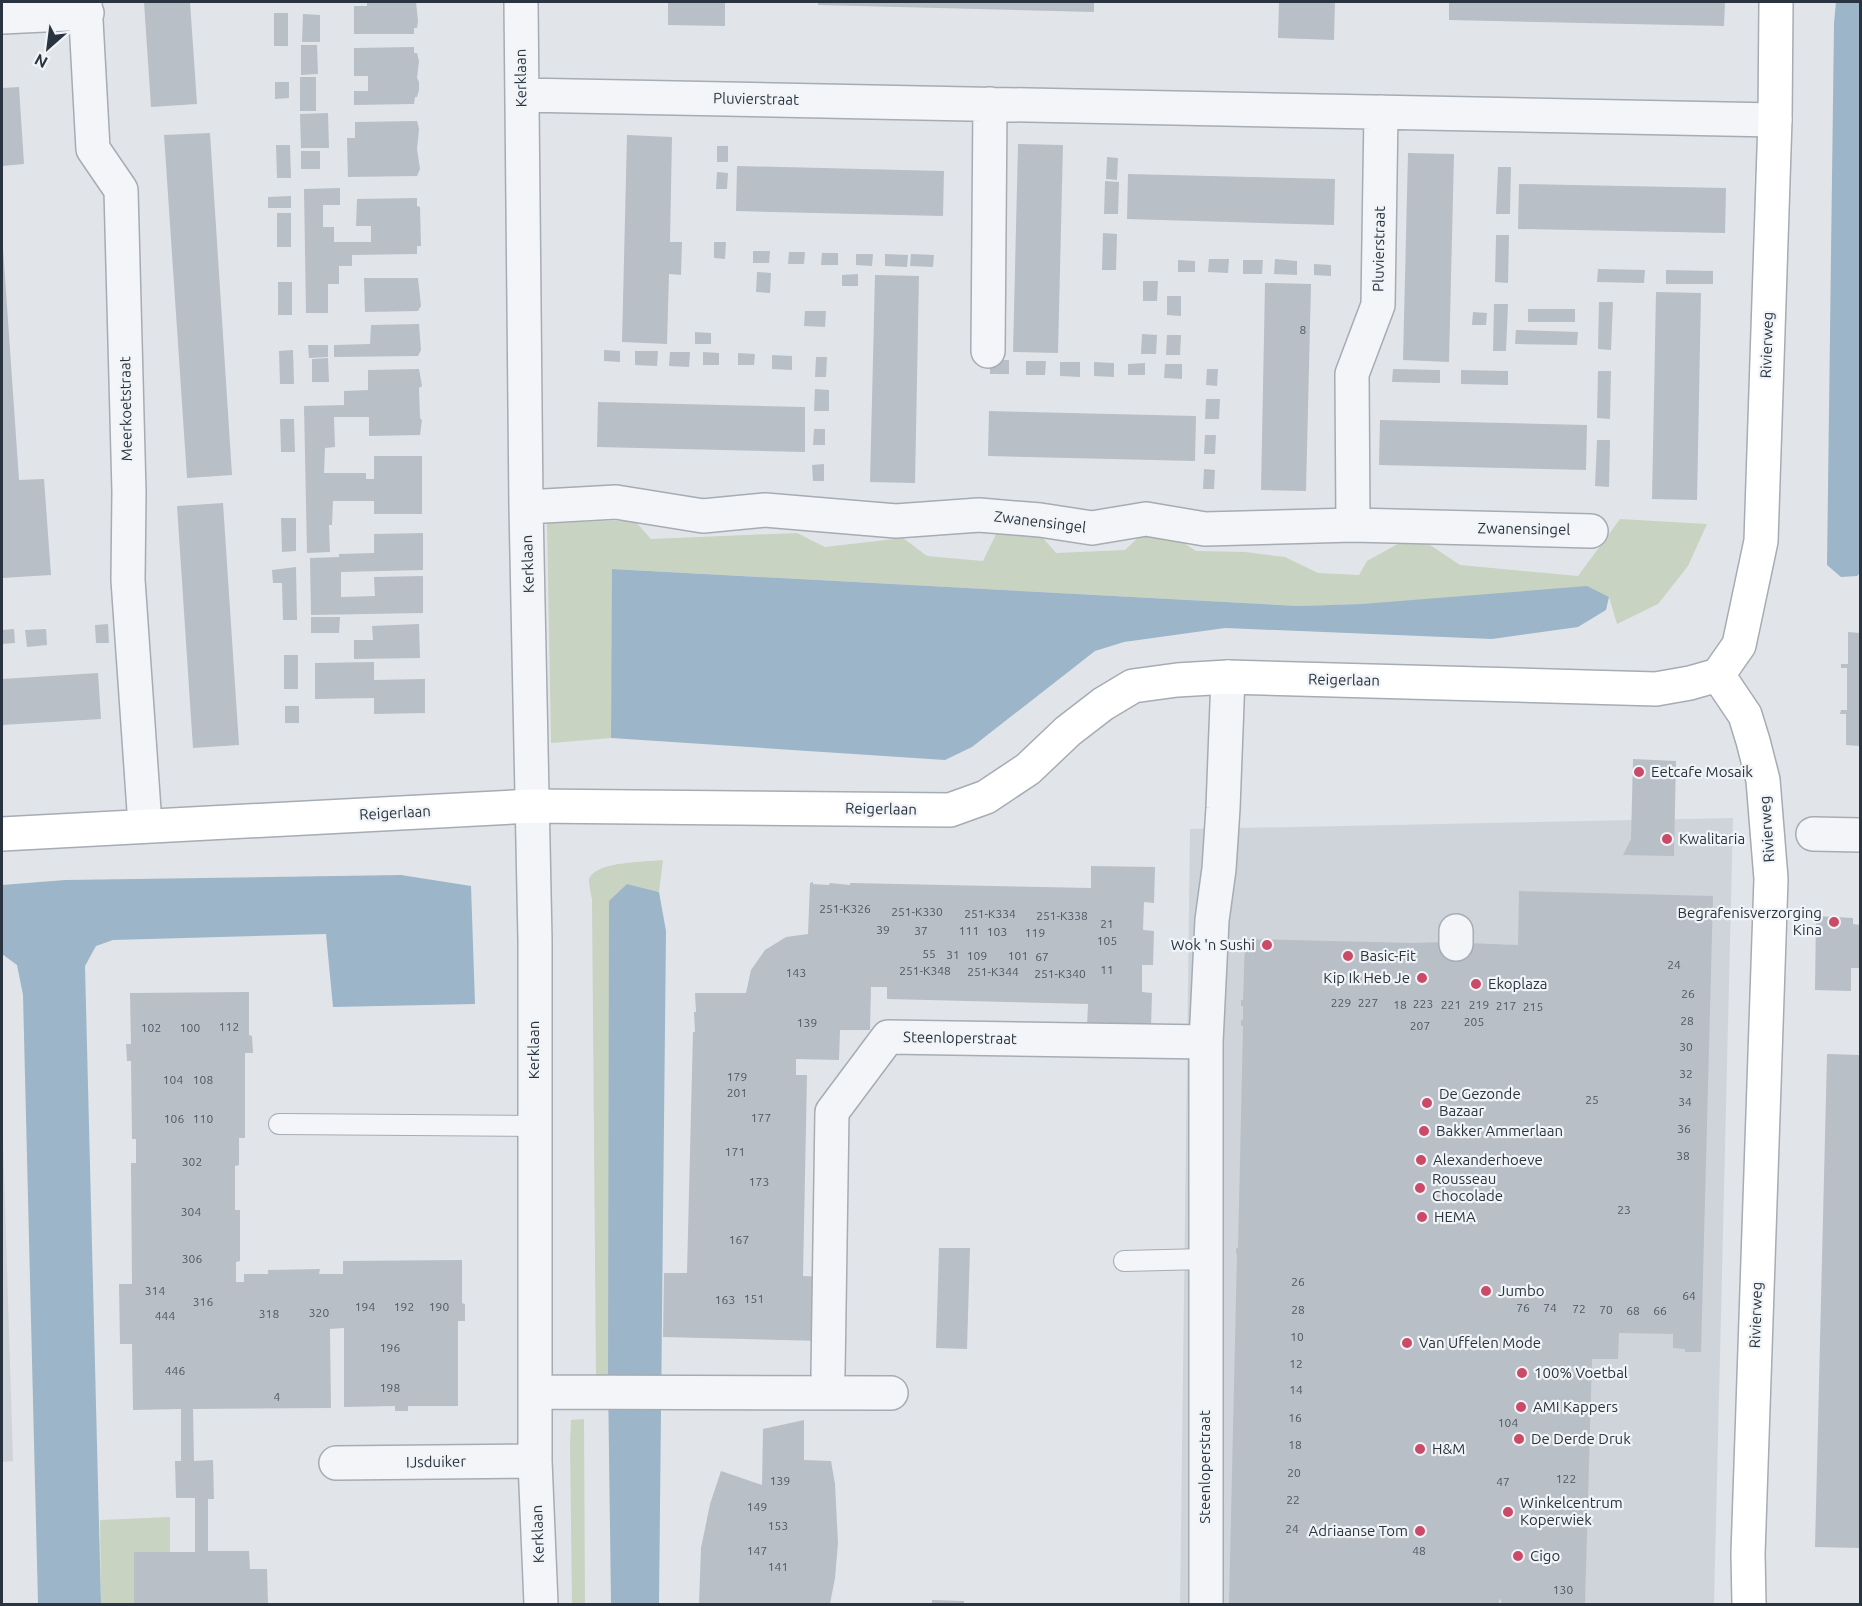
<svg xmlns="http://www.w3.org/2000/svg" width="1862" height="1606" viewBox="0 0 1862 1606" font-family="Ubuntu,sans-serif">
<rect width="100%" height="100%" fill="#e1e5e9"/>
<path fill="#cfd4db" d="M1733,818L1714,1604H1180L1190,829Z
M2,1106L13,1461L2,1462Z"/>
<path fill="#c8d3c2" d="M1620,519L1707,524L1688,566L1658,604L1617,624L1609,597L1299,606L613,569L611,738L551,743L547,523L634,520L651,539L797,533L825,547L903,538L927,556L983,561L998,530L1037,531L1056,553L1125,550L1141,535L1169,533L1196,551L1245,552L1285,557L1318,573L1359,575L1367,561L1405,540L1430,545L1460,565L1578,576Z
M663,860L659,892L627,884L608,1378L596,1380L592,899C591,894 589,886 589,880C593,861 647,862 663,860Z
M584,1419L585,1604H572L570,1442L571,1420Z
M170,1517V1604H101L100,1520Z"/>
<path fill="#9db5c8" d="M1836,2H1860V573L1857,576L1841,577L1827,565L1834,23Z
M612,569L1299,606L1362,604L1587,586L1609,597L1606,610L1578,627L1492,639L1225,628L1124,642L1095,651L972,747L945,760L611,738Z
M401,875L471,886L475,1004L333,1007L326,934L113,940L96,946L85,966L101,1604H38L23,995L17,965L2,954V885L65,880Z
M627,884L659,892L666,931L659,1604H611L608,1378L609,901Z"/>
<path fill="#b8bfc6" d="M144,2H190L197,104L151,107Z
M367,2H416L418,21L417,28H414V34H354V6H367Z
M668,2H725V26L668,25Z
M818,2H1094V12L818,5Z
M1279,2H1335L1334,40L1278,38Z
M1449,2H1725L1724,26L1449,20Z
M274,13H288V46H274Z
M303,14L320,15V42H302Z
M301,45H317L318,74L301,75Z
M414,47V53H417L419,61L417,78L419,82V90L417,97H415L414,104L354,105V91H368V76H354V48Z
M300,77H316V111H300Z
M275,82H289V98L275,99Z
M19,87L24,164L2,166V88Z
M328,113L329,148H301L300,114Z
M417,121L419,129L417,149L420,169L417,176L348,177L347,138H355V122Z
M210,133L232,475L187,478L164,135Z
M627,135L672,137L670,242H682L681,275L669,274L667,344L622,342Z
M1018,144L1063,145L1058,353L1013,352Z
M276,145H290L291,178H277Z
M717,146H728V162H717Z
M301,151H320V169H301Z
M1408,153L1454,154L1449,362L1403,360Z
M1107,157L1118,158L1117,180L1106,179Z
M737,166L944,171L943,216L736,211Z
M1498,167H1511L1510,214H1496Z
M717,172L728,173L727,189H716Z
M1128,174L1335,179L1334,225L1127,219Z
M1105,181L1119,182L1118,214H1104Z
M1519,184L1726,188L1725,233L1518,229Z
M340,188V205H323V227H334V242H371V226H356L357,199L417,198V206L420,207L421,246H417V254L352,255V266H339V284H328V313H306L304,189Z
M291,196V208H268V197Z
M277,213H291V247H277Z
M1103,233L1117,234L1116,270H1102Z
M1496,235H1509L1508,283L1495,282Z
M714,242H726L725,259L714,258Z
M2,248H3L19,480L44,479L51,575L2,578Z
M753,251H770L769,263H753Z
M789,252H805L804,264H788Z
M822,253H838V265H821Z
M856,254H873L872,266L856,265Z
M885,254L908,255L907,267L885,266Z
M911,254L934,255L933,267L910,266Z
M1209,259H1229L1228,273L1208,272Z
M1275,259L1297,261V275L1274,274Z
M1178,260L1195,261V272H1178Z
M1243,260H1263L1262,274H1243Z
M1314,264L1331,265V276L1314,275Z
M1598,269L1645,270L1644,283L1597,282Z
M1666,270L1713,271V284H1666Z
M757,272L771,273L770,293L756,292Z
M858,274V286H842V275Z
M875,275L919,276L915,483L870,482Z
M364,278H418L421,306L418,311L365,312Z
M1143,281H1158L1157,301H1143Z
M278,282H292V315H278Z
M1265,283L1311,284L1306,491L1261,490Z
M1656,292L1701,293L1697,500L1652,499Z
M1167,296H1181V316L1167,315Z
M1599,302H1613L1611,350L1598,349Z
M1494,304H1508L1506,351H1493Z
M1528,309H1575V322H1528Z
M805,311H826L825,327L804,326Z
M1473,312L1487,313L1486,325H1472Z
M419,324L421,350L418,356L334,357V345L370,344L371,325Z
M1516,330L1578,332L1577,345L1515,344Z
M695,332L711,333V344H695Z
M1142,334L1157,335L1156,354H1141Z
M1167,335H1181L1180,355H1166Z
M308,345H328V357L309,358Z
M293,350L294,384H280L279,351Z
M604,350L620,351V362L604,361Z
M635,351H658L657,366L635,365Z
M670,352H690L689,367L669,366Z
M703,352L719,353V365H703Z
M738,353L755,354L754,365H738Z
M772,355L792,356V370L772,369Z
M816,357H827L826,377H815Z
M328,358L329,382H312V359Z
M990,360H1009V374H990Z
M1026,361H1046L1045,375H1026Z
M1060,362H1080V377L1060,376Z
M1094,362L1114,363V377L1094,376Z
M1145,363V375H1128V364Z
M1165,364H1182V379L1164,378Z
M419,369L422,386L419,388L420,418L422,420L420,435L369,436V417H334L335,447L325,448L324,473H366V479H374V456H422V514H374V501H333L332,525H329L330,552L307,553L304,406L344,405V391L368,390V370Z
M1207,369H1218L1217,386L1206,385Z
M1393,369L1440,370V383L1392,382Z
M1461,370L1508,371V385L1461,384Z
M1598,371H1611L1610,419L1597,418Z
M815,389L829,390V411H814Z
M1206,399H1220L1219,419H1205Z
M598,402L805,407V452L597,447Z
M989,411L1196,416L1195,461L988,456Z
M280,419H294L295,452H281Z
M1380,420L1587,425L1586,470L1379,465Z
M814,429H825V445H813Z
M1205,435H1216L1215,454H1204Z
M1597,440H1610L1609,487L1595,486Z
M824,464V481H813L812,465Z
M1204,469L1215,470L1214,489H1203Z
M223,503L239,745L193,748L177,506Z
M281,518H296V551L282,552Z
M423,533V570L341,572V597L375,596L374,577L423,576V613L311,615L310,558L339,557V554L374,553V534Z
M296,567L297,620H283L282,583H273L272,570Z
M311,617H340L339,633H311Z
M108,624L109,643H96L95,625Z
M419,624L420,658L354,659V640H373L372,626Z
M14,629L15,643L2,644V630Z
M46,629L47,645L27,647L25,630Z
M1848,632L1860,633V746L1846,745V714H1840L1841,710H1847V668H1841V664H1848Z
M284,655H298V689H284Z
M374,662V680L425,679V713L374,714V698L315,699V663Z
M98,673L101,719L2,725V679Z
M285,706H299V723H285Z
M1633,759L1676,761L1674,856L1623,855L1631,839Z
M1091,866L1155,867L1154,903L1144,902L1143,930L1154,931L1153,965H1142V992L1152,993L1151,1028L1087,1027L1088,1004L887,999V987H871L870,1030H840L839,1060L796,1059V1075H807L803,1276L825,1277L824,1341L663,1337L664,1273H687L693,1032H695L694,1012H696L695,993H746L751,970L765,950L786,937L808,934L810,883L813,882V884L829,885L830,883L850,885V883L1091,888Z
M1519,891L1713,896L1701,1352H1685V1349L1673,1348V1334L1619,1333L1618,1359H1592L1585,1604H1501V1599L1499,1600V1604H1229L1237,1254H1236V1248H1238L1243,1026H1241V1020H1243V1006H1241V1000H1243L1245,939L1415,943L1441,942L1518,945Z
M1816,916L1853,918V924L1860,925V968H1851V991L1815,990Z
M249,992V1035L252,1036L253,1053H245V1138H239V1165L235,1166V1210H240V1261L236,1262V1282H244V1274H268V1270L320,1269L319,1274H343V1261L462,1260V1303L465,1304V1321H458V1406H408V1411H395V1406L344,1407V1328L330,1329L331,1408L193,1409L194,1461L213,1460L214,1499H208V1551H249L250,1569H267L268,1604H134V1552H195V1498H176L175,1461H181V1409L133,1410L132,1344H120L119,1284H132L131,1163H136V1139H132L131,1061H127L126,1044H131L130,993Z
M1827,1054L1860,1055V1548L1815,1547Z
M939,1248H970L967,1349L936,1348Z
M804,1420V1460L831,1461L835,1484L838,1543L835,1578L830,1604H699L701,1548L710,1504L721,1471L762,1485L763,1429Z
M932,1600L964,1601V1604H932Z"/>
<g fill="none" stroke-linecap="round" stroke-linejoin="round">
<g stroke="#a6acb3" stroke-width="22">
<path id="lane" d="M279,1124L534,1126
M1124,1261L1205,1259"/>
</g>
<g stroke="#a6acb3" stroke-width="36">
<path id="street" d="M85,2L93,149L121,190L129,492L128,580L145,825
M521,2L526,507L535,940V1461L541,1604
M2,17L87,13
M522,95L1775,120
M988,351L990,104
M526,507L616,502L703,516L765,510L896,521L979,515L1040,520L1092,528L1146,519L1205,529L1353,525L1591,531
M1353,525L1352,374L1378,305L1381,112
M1813,834L1860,835
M1456,944V931
M828,1373L832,1112L888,1037L1206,1042
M535,1392L891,1393
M336,1463L535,1461
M1206,1604V1042L1212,920L1219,869L1223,808L1228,677"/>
</g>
<g stroke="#a6acb3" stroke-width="36">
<path id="secondary" d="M1718,675L1745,715L1753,741L1763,780L1771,879L1748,1554L1749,1604
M1718,675L1739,645L1761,541L1775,120L1776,2
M2,834L532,806L950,810L986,797L1028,769L1068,731L1103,704L1133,686L1177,680L1228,677L1656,689L1690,683L1718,675"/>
</g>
<use href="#lane" stroke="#f4f5f8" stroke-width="20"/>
<use href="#street" stroke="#f4f5f8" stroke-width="33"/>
<use href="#secondary" stroke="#fff" stroke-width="33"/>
</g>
<g fill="#ca4a68" stroke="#f1f4f7" stroke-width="2">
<circle cx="1639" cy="772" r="6"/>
<circle cx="1667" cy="839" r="6"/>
<circle cx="1834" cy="922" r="6"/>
<circle cx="1267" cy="945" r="6"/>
<circle cx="1348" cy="956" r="6"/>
<circle cx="1422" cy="978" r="6"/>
<circle cx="1476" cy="984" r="6"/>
<circle cx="1427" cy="1103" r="6"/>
<circle cx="1424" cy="1131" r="6"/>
<circle cx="1421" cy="1160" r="6"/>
<circle cx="1420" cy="1188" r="6"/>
<circle cx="1422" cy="1217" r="6"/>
<circle cx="1486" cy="1291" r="6"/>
<circle cx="1407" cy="1343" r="6"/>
<circle cx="1522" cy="1373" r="6"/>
<circle cx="1521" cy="1407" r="6"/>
<circle cx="1519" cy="1439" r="6"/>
<circle cx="1420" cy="1449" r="6"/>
<circle cx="1508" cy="1512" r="6"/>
<circle cx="1420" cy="1531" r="6"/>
<circle cx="1518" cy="1556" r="6"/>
</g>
<g text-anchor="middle" stroke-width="4.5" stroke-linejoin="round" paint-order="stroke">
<g font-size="12" fill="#4e5762">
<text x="1303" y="334">8</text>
<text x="845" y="913">251-K326</text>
<text x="917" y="916">251-K330</text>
<text x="990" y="918">251-K334</text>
<text x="1062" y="920">251-K338</text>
<text x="1107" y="928">21</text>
<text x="883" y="934">39</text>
<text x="921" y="935">37</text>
<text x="969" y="935">111</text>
<text x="997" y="936">103</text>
<text x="1035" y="937">119</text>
<text x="1107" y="945">105</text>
<text x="929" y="958">55</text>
<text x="953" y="959">31</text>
<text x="977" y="960">109</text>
<text x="1018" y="960">101</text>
<text x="1042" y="961">67</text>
<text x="1674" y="969">24</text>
<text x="1107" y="974">11</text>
<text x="925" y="975">251-K348</text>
<text x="993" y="976">251-K344</text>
<text x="796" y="977">143</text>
<text x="1060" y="978">251-K340</text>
<text x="1688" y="998">26</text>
<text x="1341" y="1007">229</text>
<text x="1368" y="1007">227</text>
<text x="1423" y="1008">223</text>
<text x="1400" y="1009">18</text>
<text x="1451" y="1009">221</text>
<text x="1479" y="1009">219</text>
<text x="1506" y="1010">217</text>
<text x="1533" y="1011">215</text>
<text x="1687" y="1025">28</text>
<text x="1474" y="1026">205</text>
<text x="807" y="1027">139</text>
<text x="1420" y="1030">207</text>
<text x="229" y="1031">112</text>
<text x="151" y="1032">102</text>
<text x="190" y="1032">100</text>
<text x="1686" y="1051">30</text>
<text x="1686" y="1078">32</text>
<text x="737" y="1081">179</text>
<text x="173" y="1084">104</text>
<text x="203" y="1084">108</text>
<text x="737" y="1097">201</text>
<text x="1592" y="1104">25</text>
<text x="1685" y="1106">34</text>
<text x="761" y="1122">177</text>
<text x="174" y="1123">106</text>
<text x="203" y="1123">110</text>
<text x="1684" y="1133">36</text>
<text x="735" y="1156">171</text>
<text x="1683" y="1160">38</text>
<text x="192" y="1166">302</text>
<text x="759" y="1186">173</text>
<text x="1624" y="1214">23</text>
<text x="191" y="1216">304</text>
<text x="739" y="1244">167</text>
<text x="192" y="1263">306</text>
<text x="1298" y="1286">26</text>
<text x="155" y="1295">314</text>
<text x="1689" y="1300">64</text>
<text x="754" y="1303">151</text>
<text x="725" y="1304">163</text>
<text x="203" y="1306">316</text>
<text x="365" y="1311">194</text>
<text x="404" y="1311">192</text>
<text x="439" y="1311">190</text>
<text x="1523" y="1312">76</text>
<text x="1550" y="1312">74</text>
<text x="1579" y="1313">72</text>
<text x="1298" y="1314">28</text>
<text x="1606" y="1314">70</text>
<text x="1633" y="1315">68</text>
<text x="1660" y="1315">66</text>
<text x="319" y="1317">320</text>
<text x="269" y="1318">318</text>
<text x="165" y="1320">444</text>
<text x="1297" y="1341">10</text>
<text x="390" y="1352">196</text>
<text x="1296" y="1368">12</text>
<text x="175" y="1375">446</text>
<text x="390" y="1392">198</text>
<text x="1296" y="1394">14</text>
<text x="277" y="1401">4</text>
<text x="1295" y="1422">16</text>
<text x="1508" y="1427">104</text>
<text x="1295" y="1449">18</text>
<text x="1294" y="1477">20</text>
<text x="1566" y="1483">122</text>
<text x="780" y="1485">139</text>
<text x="1503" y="1486">47</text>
<text x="1293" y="1504">22</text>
<text x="757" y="1511">149</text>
<text x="778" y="1530">153</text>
<text x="1292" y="1533">24</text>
<text x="757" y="1555">147</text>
<text x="1419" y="1555">48</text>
<text x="778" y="1571">141</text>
<text x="1563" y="1594">130</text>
</g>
<g font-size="15" fill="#2a3440" stroke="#f1f4f7">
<text transform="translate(521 78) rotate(-91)" y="5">Kerklaan</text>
<text transform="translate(756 99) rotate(1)" y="5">Pluvierstraat</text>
<text transform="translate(1379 249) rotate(-89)" y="5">Pluvierstraat</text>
<text transform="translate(1767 345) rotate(-88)" y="5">Rivierweg</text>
<text transform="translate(126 409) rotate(-91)" y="5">Meerkoetstraat</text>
<text transform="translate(1040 522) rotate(7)" y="5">Zwanensingel</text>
<text transform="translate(1524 529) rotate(1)" y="5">Zwanensingel</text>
<text transform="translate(528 564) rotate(-92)" y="5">Kerklaan</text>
<text transform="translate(1344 680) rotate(1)" y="5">Reigerlaan</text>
<text transform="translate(881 809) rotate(1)" y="5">Reigerlaan</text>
<text transform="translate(395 813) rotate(-3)" y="5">Reigerlaan</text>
<text transform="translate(1767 829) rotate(-94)" y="5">Rivierweg</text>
<text transform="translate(960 1038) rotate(1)" y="5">Steenloperstraat</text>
<text transform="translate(534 1050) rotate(-90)" y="5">Kerklaan</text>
<text transform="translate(1756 1315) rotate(-88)" y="5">Rivierweg</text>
<text transform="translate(436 1462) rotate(-1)" y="5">IJsduiker</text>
<text transform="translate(1205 1467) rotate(-90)" y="5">Steenloperstraat</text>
<text transform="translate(538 1534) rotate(-92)" y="5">Kerklaan</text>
</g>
<g font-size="15" fill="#2a3440" stroke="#f1f4f7" text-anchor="start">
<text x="1651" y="777">Eetcafe Mosaik</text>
<text x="1679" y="844">Kwalitaria</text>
<text x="1822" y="918" text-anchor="end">Begrafenisverzorging<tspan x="1822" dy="17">Kina</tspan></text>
<text x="1255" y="950" text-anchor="end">Wok 'n Sushi</text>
<text x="1360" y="961">Basic-Fit</text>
<text x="1410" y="983" text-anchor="end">Kip Ik Heb Je</text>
<text x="1488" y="989">Ekoplaza</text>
<text x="1439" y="1099">De Gezonde<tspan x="1439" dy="17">Bazaar</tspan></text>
<text x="1436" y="1136">Bakker Ammerlaan</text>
<text x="1433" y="1165">Alexanderhoeve</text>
<text x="1432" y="1184">Rousseau<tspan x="1432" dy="17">Chocolade</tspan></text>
<text x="1434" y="1222">HEMA</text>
<text x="1498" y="1296">Jumbo</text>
<text x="1419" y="1348">Van Uffelen Mode</text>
<text x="1534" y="1378">100% Voetbal</text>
<text x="1533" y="1412">AMI Kappers</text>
<text x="1531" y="1444">De Derde Druk</text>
<text x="1432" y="1454">H&amp;M</text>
<text x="1520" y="1508">Winkelcentrum<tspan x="1520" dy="17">Koperwiek</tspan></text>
<text x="1408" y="1536" text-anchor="end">Adriaanse Tom</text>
<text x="1530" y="1561">Cigo</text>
</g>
</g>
<rect width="1862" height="1606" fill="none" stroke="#2a3440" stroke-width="6"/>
<g transform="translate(48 48) rotate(208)" stroke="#f1f4f7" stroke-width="4.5" paint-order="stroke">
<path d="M0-4.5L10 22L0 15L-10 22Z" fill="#2a3440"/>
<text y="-9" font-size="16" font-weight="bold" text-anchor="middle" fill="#2a3440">N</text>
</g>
</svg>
